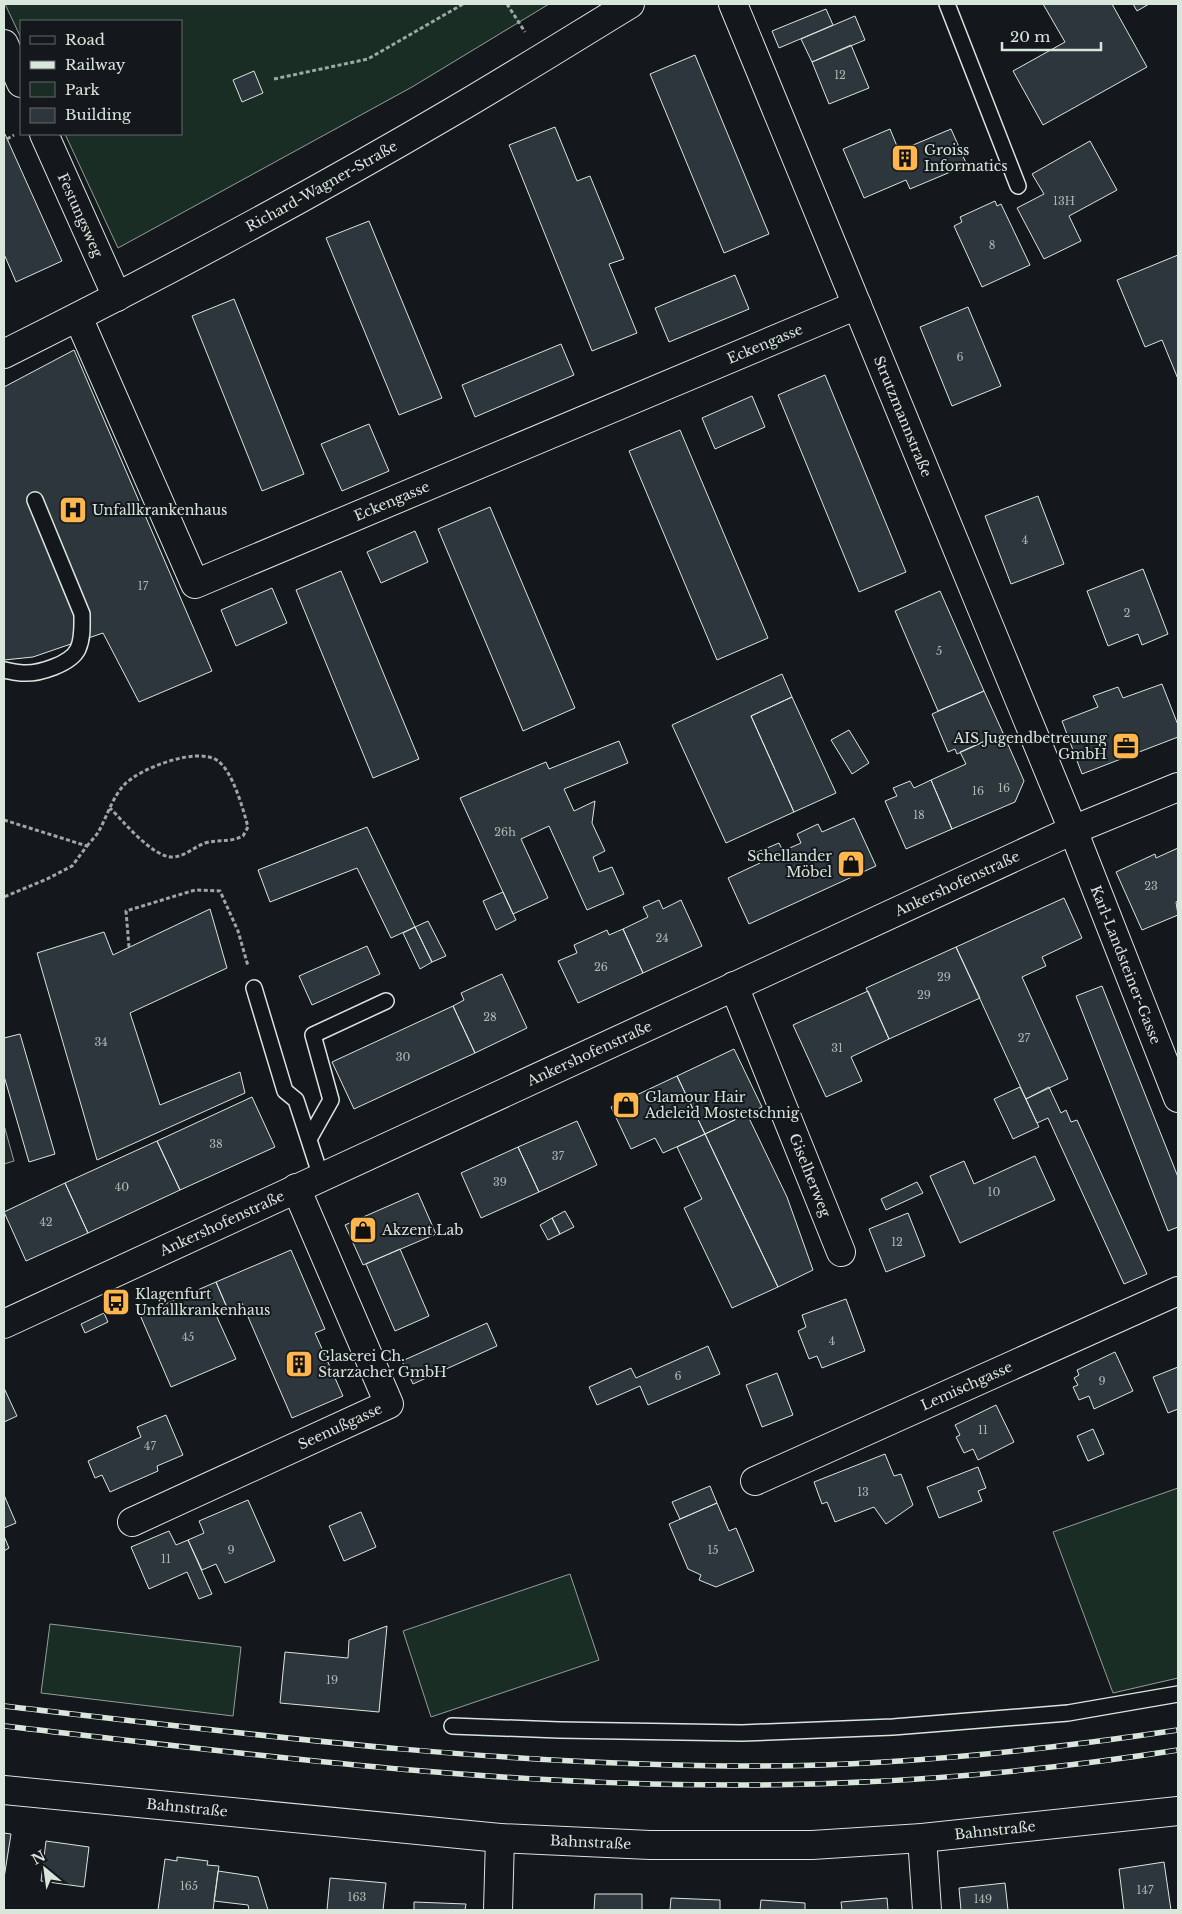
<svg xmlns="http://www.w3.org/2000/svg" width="1182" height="1914" viewBox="0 0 1182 1914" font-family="'Libre Baskerville',serif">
<rect width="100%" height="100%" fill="#14181c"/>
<path fill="#1a2d24" stroke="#939e99" d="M5,4H549L412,87L118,248L65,134H181V21H21V38Z
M1178,1488V1678L1113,1693L1053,1532Z
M570,1574L599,1660L431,1717L403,1631Z
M50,1624L241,1647L233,1716L41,1693Z"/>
<path fill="#24282b" stroke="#939e99" d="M4,1125L14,1161L4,1164Z"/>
<path fill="#2c363c" stroke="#d8e6dc" d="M1043,4H1112L1147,67L1043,125L1013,71L1065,42Z
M1133,4H1149L1137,11Z
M826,9L833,25L779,48L772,31Z
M855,16L865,40L812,62L801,39Z
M851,45L869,88L829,104L812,62Z
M695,55L769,234L724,253L650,74Z
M254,71L263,93L242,102L233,80Z
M555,127L577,181L590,176L624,259L609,264L637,333L592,351L509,145Z
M890,129L899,151L951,129L967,165L910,189L906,180L864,198L843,149Z
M4,132L62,261L16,282L4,254Z
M1090,141L1117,190L1069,216L1081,241L1044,259L1017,208L1044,194L1032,174Z
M995,201L997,206L1001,204L1030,265L982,287L954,226L962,222L960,217Z
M369,221L442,398L399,415L326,238Z
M1178,255V379L1162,340L1145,347L1117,280Z
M735,275L749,309L669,342L655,308Z
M234,299L304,474L262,491L192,316Z
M968,307L1001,386L952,406L920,327Z
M561,344L574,375L475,417L462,385Z
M74,350L212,671L139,702L103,633L33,657L4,660V387Z
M825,375L906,572L859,592L778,395Z
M752,396L765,427L715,449L702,418Z
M369,424L389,471L342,491L321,444Z
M680,430L768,638L717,660L629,451Z
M1038,496L1064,564L1011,584L985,516Z
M490,507L575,708L523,731L438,529Z
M415,531L428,562L381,583L367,552Z
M1143,569L1168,634L1142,645L1138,634L1108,646L1087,591Z
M341,571L419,759L373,778L296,590Z
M272,588L287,623L236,646L221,610Z
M940,591L984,691L938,711L895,611Z
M782,674L792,697L751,716L794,812L726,843L672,725Z
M1162,684L1178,725V737L1082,774L1062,721L1098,707L1093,696L1118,687L1123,698Z
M984,691L1003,733L957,754L955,749L948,752L932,714Z
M792,697L836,793L794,812L751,716Z
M849,730L869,763L852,774L831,740Z
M1003,733L1024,781L1015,802L952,829L931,780L966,764L960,752Z
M619,741L628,763L564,789L574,811L595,801L592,823L605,851L593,857L599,872L612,867L624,894L587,910L549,826L521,839L548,898L513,914L460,798L546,762L549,769Z
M931,780L952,829L906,849L885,801L897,796L893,788L910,781L914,788Z
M854,818L876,866L749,924L728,878L760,863L755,853L779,843L783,851L801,843L797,834L818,824L822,832Z
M367,827L415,927L391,938L357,868L270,902L258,870Z
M1178,848V901L1176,902L1178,915L1142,930L1116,872L1155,854L1156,858Z
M503,892L516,920L496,930L483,901Z
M1064,898L1082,938L1042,957L1046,966L1022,977L1068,1079L1026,1099L956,947Z
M659,900L663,909L681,900L702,946L643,973L623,929L648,917L643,907Z
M210,909L227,968L130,1013L160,1105L240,1072L245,1093L97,1160L37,953L104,932L113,955Z
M428,921L446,956L432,962L415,927Z
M415,927L432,962L420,969L403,933Z
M623,929L643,973L578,1003L558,961L577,953L574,945L607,930L609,935Z
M367,946L380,974L312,1005L299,976Z
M956,947L980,998L889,1039L866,988Z
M502,974L527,1028L475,1053L453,1006L464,1000L461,993Z
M1102,986L1178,1177V1227L1168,1231L1076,996Z
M868,991L889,1039L851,1057L862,1081L826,1097L793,1025Z
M453,1006L475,1053L354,1109L332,1062Z
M20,1034L55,1154L29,1162L4,1076V1038Z
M734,1049L762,1107L705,1134L677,1076Z
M677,1076L705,1134L663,1153L655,1138L631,1149L611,1107Z
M1020,1087L1039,1127L1013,1139L994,1099Z
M1049,1087L1061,1113L1066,1110L1071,1122L1077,1120L1147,1274L1124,1284L1048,1118L1037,1123L1026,1099Z
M252,1097L275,1147L180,1190L157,1141Z
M747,1114L787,1197L813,1270L778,1287L705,1134Z
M577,1121L597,1165L539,1192L518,1147Z
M705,1134L778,1287L732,1308L684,1208L702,1199L677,1147Z
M157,1141L180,1190L88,1233L65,1183Z
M518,1147L539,1192L481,1218L461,1173Z
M1035,1156L1055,1200L960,1243L930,1176L964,1161L974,1184Z
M917,1182L923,1193L886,1210L881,1199Z
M65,1183L88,1233L26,1261L4,1212Z
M418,1193L436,1234L363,1265L345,1225Z
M565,1211L574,1227L560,1234L552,1218Z
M908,1213L925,1256L886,1272L869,1229Z
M552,1218L560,1234L548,1240L540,1225Z
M400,1249L429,1316L395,1331L366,1264Z
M291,1250L325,1329L315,1333L343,1396L292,1418L242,1303L228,1310L216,1282Z
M216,1282L228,1310L216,1315L236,1359L171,1387L140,1315Z
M846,1299L865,1351L822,1368L817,1356L809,1359L798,1331L806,1327L802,1315Z
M104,1313L108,1322L85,1333L81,1324Z
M487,1323L497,1346L413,1384L402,1361Z
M708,1346L720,1374L648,1405L640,1386L597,1405L589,1387L631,1368L636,1378Z
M1115,1352L1133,1391L1094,1409L1089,1396L1079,1400L1073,1387L1078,1385L1074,1378L1079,1375L1077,1370Z
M1178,1367V1409L1168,1413L1153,1377Z
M777,1373L793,1415L762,1427L746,1385Z
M4,1388L17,1416L4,1422Z
M996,1405L1014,1442L978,1460L973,1449L964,1453L956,1437L960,1435L955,1425Z
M166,1415L183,1455L157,1466L158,1471L110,1492L102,1475L95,1478L88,1461L141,1437L137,1427Z
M1093,1429L1104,1454L1088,1461L1077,1436Z
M885,1454L894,1476L901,1474L913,1505L886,1524L874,1507L835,1522L827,1502L822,1504L814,1482Z
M978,1467L986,1488L978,1491L982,1501L939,1518L927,1487Z
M710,1486L717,1503L680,1519L672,1502Z
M4,1495L16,1523L4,1528Z
M248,1500L275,1561L225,1583L216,1564L202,1570L188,1540L204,1533L199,1521Z
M717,1503L729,1531L736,1528L754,1571L716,1587L699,1580L701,1575L688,1569L669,1524Z
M361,1512L376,1547L344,1561L329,1526Z
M169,1531L176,1545L188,1540L212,1594L199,1599L187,1572L149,1589L131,1547Z
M4,1536L9,1548L4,1551Z
M387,1626L379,1712L280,1703L285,1652L348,1658L349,1640Z
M4,1833L11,1834L4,1878Z
M46,1841L89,1847L84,1887L41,1881Z
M177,1857L208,1861L207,1865L219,1866L213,1910H158L165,1859L177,1861Z
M1164,1862L1171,1910H1124L1119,1869Z
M218,1871L258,1877L268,1910H249L248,1905L214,1901Z
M330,1878L386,1883L383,1910H327Z
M1005,1883L1008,1910H961L959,1888Z
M595,1894H642V1910H594Z
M671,1898L720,1900V1910H670Z
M887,1898L888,1910H842L841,1902Z
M761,1900L805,1903V1910H760Z
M414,1902L466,1904L465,1910H414Z"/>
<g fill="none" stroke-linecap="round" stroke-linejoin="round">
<g stroke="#d8e6dc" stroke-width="18">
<path id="lane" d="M947,4L1018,186
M4,670C10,671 17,673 23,673C39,674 71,664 78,649C83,638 82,625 82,614L35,500
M254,988L285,1091L296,1100L321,1177
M309,1139L331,1100L313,1035L386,1001
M452,1726L559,1730L742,1733L893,1727L1068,1713L1178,1694"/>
</g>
<g stroke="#d8e6dc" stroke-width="30">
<g id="street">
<path id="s1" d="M733,4L1073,830L1178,1098"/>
<path d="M4,44L21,83"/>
<path id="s2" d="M44,134L117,297"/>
<path id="s3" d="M78,317L195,584L857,305"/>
<path id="s4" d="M4,354C156,278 306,198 452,112C512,77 571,40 630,4"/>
<path id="s5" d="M734,986L841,1252"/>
<path id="s6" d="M755,1481L1178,1291"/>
<path id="s7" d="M132,1522L389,1404L296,1188"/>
<path id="s8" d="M4,1790L500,1838L650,1845H812L922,1838L1178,1811"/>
<path d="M922,1838L927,1910"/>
<path d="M498,1910L500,1838"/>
</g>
</g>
<g stroke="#d8e6dc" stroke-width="30">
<g id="secondary">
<path id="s9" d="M4,1324L1073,830L1178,787"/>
</g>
</g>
<path stroke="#9da8a2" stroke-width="3" stroke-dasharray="4 2.5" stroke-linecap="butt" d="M507,4L525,32
M274,79L368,59L463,4
M7,139L14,135
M4,820L87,846L72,866L47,879L4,897
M87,846C91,841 96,836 99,831C107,816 113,796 125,784C141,768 198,746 218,761C233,772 243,809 248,827L243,836C228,843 219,839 205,843C194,847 186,856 173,857C153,858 123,821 110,808
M129,947L126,911L195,890L220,891L238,931L248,966"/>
<use href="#lane" stroke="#14181c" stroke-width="15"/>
<use href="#street" stroke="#14181c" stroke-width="28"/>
<use href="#secondary" stroke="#14181c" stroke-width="28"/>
<g stroke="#d8e6dc" stroke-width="5.5">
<path id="rail" d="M4,1706C253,1735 502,1766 754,1766C896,1766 1038,1751 1178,1730
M4,1726C253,1755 502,1787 753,1785C896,1784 1038,1772 1178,1750"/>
</g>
<use href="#rail" stroke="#14181c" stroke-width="4" stroke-dasharray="11" stroke-linecap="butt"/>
</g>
<defs>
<g id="building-square" transform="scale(1.4375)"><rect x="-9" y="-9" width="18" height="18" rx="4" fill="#ffb74d" stroke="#14181c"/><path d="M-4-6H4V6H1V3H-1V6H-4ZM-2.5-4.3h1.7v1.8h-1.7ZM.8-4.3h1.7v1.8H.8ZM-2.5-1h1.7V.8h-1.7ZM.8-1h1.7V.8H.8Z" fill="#111"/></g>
<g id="hospital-square" transform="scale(1.4375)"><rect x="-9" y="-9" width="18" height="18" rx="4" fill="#ffb74d" stroke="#14181c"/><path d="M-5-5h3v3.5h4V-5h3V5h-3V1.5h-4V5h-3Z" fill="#111"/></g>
<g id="office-square" transform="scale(1.4375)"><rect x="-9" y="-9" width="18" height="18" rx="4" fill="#ffb74d" stroke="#14181c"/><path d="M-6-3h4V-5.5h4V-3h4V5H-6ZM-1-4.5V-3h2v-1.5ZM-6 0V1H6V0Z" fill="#111"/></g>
<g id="shop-square" transform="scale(1.4375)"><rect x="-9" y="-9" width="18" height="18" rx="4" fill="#ffb74d" stroke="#14181c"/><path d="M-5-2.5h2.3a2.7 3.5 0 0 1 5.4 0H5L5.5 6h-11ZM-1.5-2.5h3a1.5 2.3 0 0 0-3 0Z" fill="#111"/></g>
<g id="bus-square" transform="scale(1.4375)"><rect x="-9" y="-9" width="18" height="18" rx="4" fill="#ffb74d" stroke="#14181c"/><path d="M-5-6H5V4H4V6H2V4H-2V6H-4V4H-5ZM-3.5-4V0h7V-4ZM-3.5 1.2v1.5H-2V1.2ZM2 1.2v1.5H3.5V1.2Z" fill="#111"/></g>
</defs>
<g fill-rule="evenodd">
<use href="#building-square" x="905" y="158"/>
<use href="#hospital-square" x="73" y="510"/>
<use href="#office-square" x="1126" y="746"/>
<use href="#shop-square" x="851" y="864"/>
<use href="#shop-square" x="626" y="1105"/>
<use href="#shop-square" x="363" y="1230"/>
<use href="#bus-square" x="116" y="1302"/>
<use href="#building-square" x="299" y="1364"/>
</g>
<g text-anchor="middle" stroke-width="4" stroke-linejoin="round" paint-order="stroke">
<g font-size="11" fill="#adbab4">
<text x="840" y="79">12</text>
<text x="1064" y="205">13H</text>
<text x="992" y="249">8</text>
<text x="960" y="361">6</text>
<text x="1025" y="544">4</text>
<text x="143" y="590">17</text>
<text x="1127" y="617">2</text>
<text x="939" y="655">5</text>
<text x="1004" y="792">16</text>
<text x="978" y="795">16</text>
<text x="919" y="819">18</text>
<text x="505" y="836">26h</text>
<text x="1151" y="890">23</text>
<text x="662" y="942">24</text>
<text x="601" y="971">26</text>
<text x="944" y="981">29</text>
<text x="924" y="999">29</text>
<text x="490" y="1021">28</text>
<text x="1024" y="1042">27</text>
<text x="101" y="1046">34</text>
<text x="837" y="1052">31</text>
<text x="403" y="1061">30</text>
<text x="216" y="1148">38</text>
<text x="558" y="1160">37</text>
<text x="500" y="1186">39</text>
<text x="122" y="1191">40</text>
<text x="994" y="1196">10</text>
<text x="46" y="1226">42</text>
<text x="897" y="1246">12</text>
<text x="188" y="1341">45</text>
<text x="832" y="1345">4</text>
<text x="678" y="1380">6</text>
<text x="1102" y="1385">9</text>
<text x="983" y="1434">11</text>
<text x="150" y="1450">47</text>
<text x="863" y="1496">13</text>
<text x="231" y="1554">9</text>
<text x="713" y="1554">15</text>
<text x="166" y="1563">11</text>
<text x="332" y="1684">19</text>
<text x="189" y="1890">165</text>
<text x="1145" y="1894">147</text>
<text x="357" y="1901">163</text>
<text x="983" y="1903">149</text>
</g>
<g font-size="14" fill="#d8e6dc" stroke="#14181c" text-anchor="start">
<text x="924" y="155">Groiss<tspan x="924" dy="16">Informatics</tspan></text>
<text x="92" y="515">Unfallkrankenhaus</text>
<text x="1107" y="743" text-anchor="end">AIS Jugendbetreuung<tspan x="1107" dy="16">GmbH</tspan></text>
<text x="832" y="861" text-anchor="end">Schellander<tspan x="832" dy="16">Möbel</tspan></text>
<text x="645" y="1102">Glamour Hair<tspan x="645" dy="16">Adeleid Mostetschnig</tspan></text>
<text x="382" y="1235">Akzent Lab</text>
<text x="135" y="1299">Klagenfurt<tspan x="135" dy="16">Unfallkrankenhaus</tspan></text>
<text x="318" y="1361">Glaserei Ch.<tspan x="318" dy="16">Starzacher GmbH</tspan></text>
</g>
<g font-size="14" fill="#d8e6dc" stroke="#14181c">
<text dy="5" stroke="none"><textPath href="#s4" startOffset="359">Richard-Wagner-Straße</textPath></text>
<text dy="5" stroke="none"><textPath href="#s2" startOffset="89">Festungsweg</textPath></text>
<text dy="5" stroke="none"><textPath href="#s3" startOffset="910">Eckengasse</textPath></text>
<text dy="5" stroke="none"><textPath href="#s1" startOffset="446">Strutzmannstraße</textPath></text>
<text dy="5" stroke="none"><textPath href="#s3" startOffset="505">Eckengasse</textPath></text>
<text dy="5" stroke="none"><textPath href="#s9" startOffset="1050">Ankershofenstraße</textPath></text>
<text dy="5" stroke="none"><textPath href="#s1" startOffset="1038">Karl-Landsteiner-Gasse</textPath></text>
<text dy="5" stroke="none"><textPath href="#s9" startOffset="645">Ankershofenstraße</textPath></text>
<text dy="5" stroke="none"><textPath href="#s5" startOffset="204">Giselherweg</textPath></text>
<text dy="5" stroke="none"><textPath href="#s9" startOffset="240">Ankershofenstraße</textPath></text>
<text dy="5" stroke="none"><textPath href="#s6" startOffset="232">Lemischgasse</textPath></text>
<text dy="5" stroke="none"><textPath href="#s7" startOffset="229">Seenußgasse</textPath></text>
<text dy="5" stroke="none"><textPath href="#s8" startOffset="184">Bahnstraße</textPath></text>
<text dy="5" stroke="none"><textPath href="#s8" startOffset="994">Bahnstraße</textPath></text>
<text dy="5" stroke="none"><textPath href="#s8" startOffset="589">Bahnstraße</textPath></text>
</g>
</g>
<rect width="1182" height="1914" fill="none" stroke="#d8e6dc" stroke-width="10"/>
<rect x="20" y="20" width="162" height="115" fill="#14181c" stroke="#626a69"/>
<rect x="30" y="36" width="25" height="8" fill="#14181c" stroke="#626a69"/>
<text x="65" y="45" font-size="15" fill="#d8e6dc">Road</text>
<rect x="30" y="61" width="25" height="8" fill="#d8e6dc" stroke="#626a69"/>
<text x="65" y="70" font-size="15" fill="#d8e6dc">Railway</text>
<rect x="30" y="82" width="25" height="15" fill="#1a2d24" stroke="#626a69"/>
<text x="65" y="95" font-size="15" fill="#d8e6dc">Park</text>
<rect x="30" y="108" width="25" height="15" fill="#2c363c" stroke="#626a69"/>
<text x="65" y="120" font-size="15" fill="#d8e6dc">Building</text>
<g transform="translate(45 1869) rotate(331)" stroke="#14181c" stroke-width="4" paint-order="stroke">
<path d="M0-4L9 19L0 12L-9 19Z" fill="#d8e6dc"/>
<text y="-8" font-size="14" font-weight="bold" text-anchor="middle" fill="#d8e6dc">N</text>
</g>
<path d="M1002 42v8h99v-8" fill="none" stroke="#d8e6dc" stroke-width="2.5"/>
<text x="1010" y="42" font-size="15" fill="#d8e6dc" stroke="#14181c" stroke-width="4" paint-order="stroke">20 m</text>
</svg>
